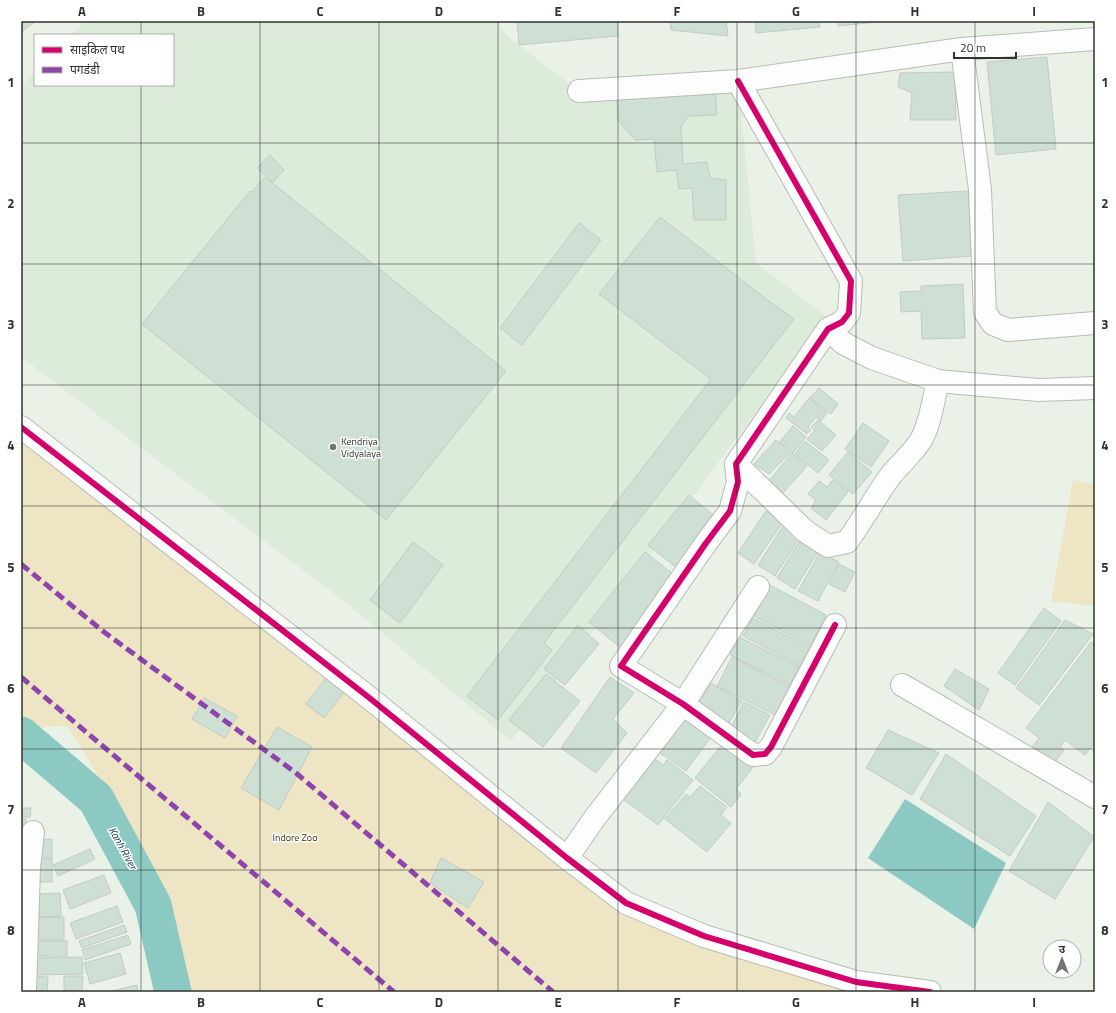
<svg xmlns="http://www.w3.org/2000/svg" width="1116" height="1013" viewBox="0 0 1116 1013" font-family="'Titillium Web','Noto Sans Devanagari',sans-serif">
<rect width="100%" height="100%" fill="#eaf2e8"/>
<path fill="#ddebda" d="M85,21H497L507,36L579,91L738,81L756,263L827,317L511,741L345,602L21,357V86L35,72V85H173V35H71Z"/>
<path fill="#ede5c3" d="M21,423L567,858L704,936L930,992H179L162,942L132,829L67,726L21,728Z
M1073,480L1095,484V606L1051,601Z"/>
<path fill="#8cc9c2" d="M905,799L1006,863L974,929L868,858Z"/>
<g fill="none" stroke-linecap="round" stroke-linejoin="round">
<path stroke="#8cc9c2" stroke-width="37" d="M21,735L96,799L153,905L173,992"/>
</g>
<path fill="#cedfd4" stroke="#c4cac4" d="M21,21H36L21,32Z
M517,21H617L618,36L519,45Z
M670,21H726L728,36L671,30Z
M755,21H819L820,27L756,33Z
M838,21H887L838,26Z
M1047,57L1056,149L996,155L987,62Z
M955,72L956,120H910L912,93L898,87L900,73Z
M715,85L717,115L688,116L681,127L683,164L707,162L710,178L726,180V220H694L692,188L679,189L676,170L657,172L654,139L636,140L618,121L616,91Z
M270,155L284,170L273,182L257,168Z
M265,177L506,371L386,520L142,324L250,191L252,192Z
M968,191L973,256L903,261L898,195Z
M660,217L769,301L794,319L544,643L552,650L498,720L467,696L711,379L599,294Z
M579,223L601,240L522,345L500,328Z
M963,284L965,338L922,339L921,311L901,312L900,292L921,291V286Z
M819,388L838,404L831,414L810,398Z
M809,398L827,413L821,421L816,417L808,427L811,430L807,434L786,418L789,413L794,417Z
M818,420L836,435L822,451L807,439L815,430L811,427Z
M863,423L889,441L871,467L845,449Z
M793,426L806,437L793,453L779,442Z
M776,440L790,453L769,474L754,464Z
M805,441L829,460L818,473L795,454Z
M848,452L872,472L853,494L829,475Z
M792,453L807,466L783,493L769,481Z
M833,480L848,492L826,520L811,508L816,500L808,494L819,481L827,487Z
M689,495L717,518L677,568L648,545Z
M766,511L783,522L754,564L738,553Z
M783,526L800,537L775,576L758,565Z
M802,537L820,548L795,589L777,578Z
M413,542L443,565L400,623L370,600Z
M645,552L677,577L621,648L589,622Z
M820,552L839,562L818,601L798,591Z
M839,564L855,572L845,592L829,584Z
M770,585L826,615L810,646L754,616Z
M1044,608L1061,621L1015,685L998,673Z
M753,618L810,648L800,666L743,636Z
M1065,620L1093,634L1039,705L1016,688Z
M578,625L599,644L565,685L544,669Z
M739,637L799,667L790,685L730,655Z
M1091,642L1095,645V742L1085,755L1065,740L1060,747L1064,750L1054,763L1029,751L1039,738L1026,728Z
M732,657L790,687L775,715L717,686Z
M955,669L989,689L979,710L944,686Z
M546,674L580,701L543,747L509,720Z
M610,677L634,693L613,719L627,733L596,773L561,748Z
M326,678L345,691L324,718L306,704Z
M711,683L742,701L726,728L695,710Z
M204,698L237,716L225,738L192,719Z
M744,702L770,715L755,742L730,729Z
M684,713L713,734L686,771L657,751Z
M277,727L312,747L279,810L241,788Z
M888,730L939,753L912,795L866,768Z
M724,742L754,766L736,789L741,794L731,807L695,778Z
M946,754L1036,816L1010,856L920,799Z
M650,755L663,765L667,760L693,780L658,825L619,796Z
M700,786L727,807L721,815L731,823L707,852L665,819L686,794L690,797Z
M1048,802L1094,837L1055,899L1009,871Z
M21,808H31L30,817H21Z
M21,819H26L25,844H21Z
M52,839V858H36V840Z
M90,849L95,859L58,876L53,865Z
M441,858L484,882L468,908L430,883Z
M33,859H52V882H33Z
M104,875L111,893L70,909L63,890Z
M60,893L61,916L34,917V894Z
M117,906L123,922L76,939L70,923Z
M31,917H64V940H31Z
M124,925L127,932L82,948L79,941Z
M128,935L131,944L85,960L82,950Z
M32,941H67V956H32Z
M120,953L126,974L90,984L84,963Z
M82,957L83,974L32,975L31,958Z
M32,976L48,977L47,992H31Z
M64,976H83L82,991L64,990Z
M137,985L138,992H108Z"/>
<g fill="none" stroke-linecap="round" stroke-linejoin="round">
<g stroke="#b7bdb5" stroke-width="24">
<path id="minor" d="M962,49L980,190L985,312L993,324L1008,330L1095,323
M738,81L851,281L849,313L842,322L828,329L736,464L738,482L730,511L706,543L621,666L683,704L753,755L765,754L771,747L835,625
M579,91L738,81L962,49L1095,39
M828,329L843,343L872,358L938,381
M21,427L367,696L567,858L626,903L704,936L856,982L930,992
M736,464L805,531L828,546L847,542C863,520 875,497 891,475C900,464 914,452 921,440C931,422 933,400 938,381L1038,390L1095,388
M902,685L1095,797
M567,858L594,819L683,704L758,587
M25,992L29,868L33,832"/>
</g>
<use href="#minor" stroke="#fcfdfc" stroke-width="22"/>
<path stroke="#8e44ad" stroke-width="5" stroke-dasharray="10 5" stroke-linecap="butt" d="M21,564L104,632L296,773L553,992
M21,677L394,992"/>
<g stroke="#fff" stroke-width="8">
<path id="cycleway" d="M738,81L851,281L849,313L842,322L828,329L736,464L738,482L730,511L706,543L621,666L683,704L753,755L765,754L771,747L835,625
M21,427L367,696L567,858L626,903L704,936L856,982L930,992"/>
</g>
<use href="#cycleway" stroke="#d6006c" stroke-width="6"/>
</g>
<path fill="none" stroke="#2e332c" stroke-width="1" stroke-opacity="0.55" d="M141,21V35M260,21V992M379,21V992M498,21V992M618,21V992M737,21V992M856,21V992M975,21V992M141,85V992M21,143H1095M21,264H1095M21,385H1095M21,506H1095M21,628H1095M21,749H1095M21,870H1095"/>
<circle fill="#70766e" stroke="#fff" stroke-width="1.5" cx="333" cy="447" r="4"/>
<g text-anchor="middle" stroke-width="3" stroke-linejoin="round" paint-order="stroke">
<g font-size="10" fill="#2e332c" stroke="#fff" text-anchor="start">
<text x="341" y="445">Kendriya<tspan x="341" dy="12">Vidyalaya</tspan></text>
</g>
<g font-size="10" fill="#403000" stroke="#fff">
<text x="295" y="841">Indore Zoo</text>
</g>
<g font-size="11" font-style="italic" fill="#0e3835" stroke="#fff">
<text transform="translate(123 848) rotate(61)" y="4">Kanh River</text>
</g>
</g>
<rect width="1116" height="1013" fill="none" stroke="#ffffff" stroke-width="44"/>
<rect x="34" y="34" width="140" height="52" fill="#ffffff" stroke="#abadab"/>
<rect x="42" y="47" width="20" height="6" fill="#d6006c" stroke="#abadab"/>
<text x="70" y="54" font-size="12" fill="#2e332c">साइकिल पथ</text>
<rect x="42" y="67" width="20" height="6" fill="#8e44ad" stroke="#abadab"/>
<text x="70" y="74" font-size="12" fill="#2e332c">पगडंडी</text>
<g transform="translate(1062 959)"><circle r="19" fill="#ffffff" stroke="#abadab"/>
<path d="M0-3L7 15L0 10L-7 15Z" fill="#70766e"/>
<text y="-6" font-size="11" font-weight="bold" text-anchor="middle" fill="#2e332c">उ</text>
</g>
<path d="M954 52v6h62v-6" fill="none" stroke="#2e332c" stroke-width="2"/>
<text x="960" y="52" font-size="12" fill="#2e332c" stroke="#ffffff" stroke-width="3" paint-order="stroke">20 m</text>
<rect x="22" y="22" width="1072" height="969" fill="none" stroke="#2e332c" stroke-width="1.5"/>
<g font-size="13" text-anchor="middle" font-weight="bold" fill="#2e332c">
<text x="82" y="16">A</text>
<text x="201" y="16">B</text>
<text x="320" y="16">C</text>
<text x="439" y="16">D</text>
<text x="558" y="16">E</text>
<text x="677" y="16">F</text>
<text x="796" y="16">G</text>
<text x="915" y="16">H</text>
<text x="1034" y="16">I</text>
<text x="11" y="87">1</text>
<text x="1105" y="87">1</text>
<text x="11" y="208">2</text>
<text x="1105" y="208">2</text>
<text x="11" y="329">3</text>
<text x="1105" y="329">3</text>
<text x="11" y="450">4</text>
<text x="1105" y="450">4</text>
<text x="11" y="572">5</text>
<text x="1105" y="572">5</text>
<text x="11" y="693">6</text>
<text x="1105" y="693">6</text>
<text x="11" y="814">7</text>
<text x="1105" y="814">7</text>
<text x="11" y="935">8</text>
<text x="1105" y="935">8</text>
<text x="82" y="1007">A</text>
<text x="201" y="1007">B</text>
<text x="320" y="1007">C</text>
<text x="439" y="1007">D</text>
<text x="558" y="1007">E</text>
<text x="677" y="1007">F</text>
<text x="796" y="1007">G</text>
<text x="915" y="1007">H</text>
<text x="1034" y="1007">I</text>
</g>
</svg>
